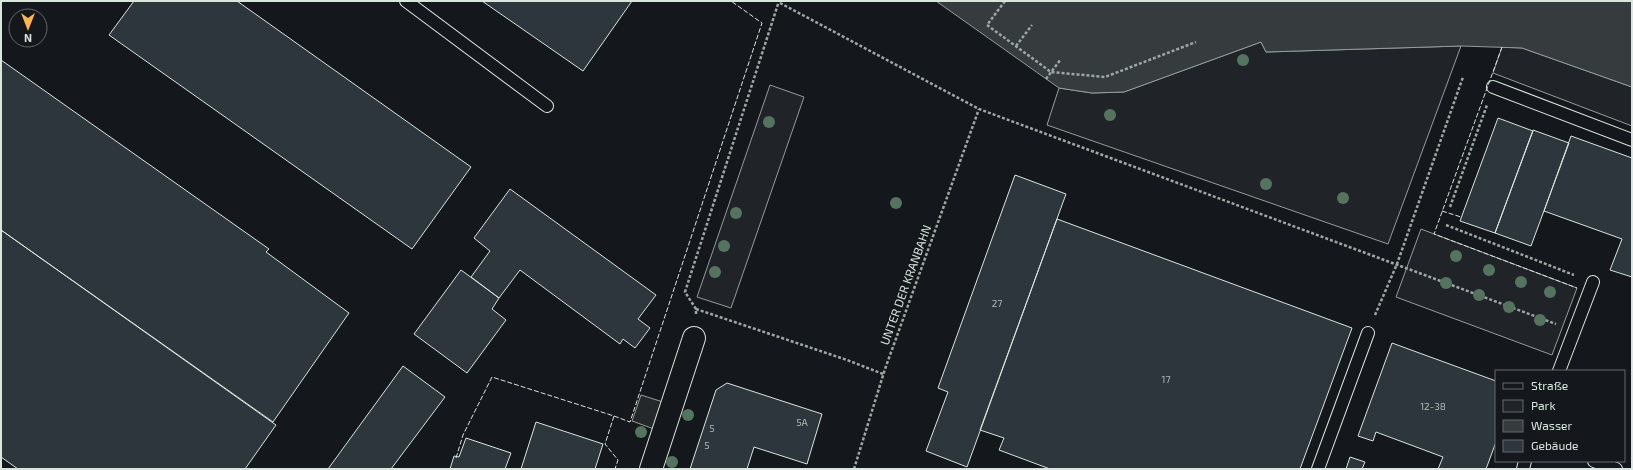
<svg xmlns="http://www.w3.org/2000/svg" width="1633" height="470" viewBox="0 0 1633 470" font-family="'Exo 2',sans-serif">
<rect width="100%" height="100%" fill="#14181c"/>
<path fill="#202428" stroke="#939e99" d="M1261,42L1266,52L1461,46L1388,244L1047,125L1059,88L1092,93L1124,92Z
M1502,47L1522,48L1632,87V126L1493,73Z
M770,85L804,97L731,308L697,297Z
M1421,229L1577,288L1552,355L1396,297Z"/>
<path fill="#24282b" stroke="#939e99" d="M641,395L663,402L654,429L632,421Z"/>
<path fill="#363b3e" stroke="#939e99" d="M936,1H1632V87L1522,48L1461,46L1266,52L1261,42L1124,92L1092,93L1059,88Z"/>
<path fill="#2c363c" stroke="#d8e6dc" d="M134,1H237L471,167L412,249L109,35Z
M482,1H632L583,71Z
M1,60L269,249L266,252L349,313L273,422L1,230Z
M1498,118L1533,131L1495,233L1460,221Z
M1533,130L1569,143L1531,246L1495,233Z
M1571,136L1632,158V277L1610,270L1622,239L1544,211Z
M1015,175L1066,194L967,467L926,451L948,392L938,388Z
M510,189L656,295L638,319L650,328L635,348L623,339L620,344L520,270L499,298L471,277L490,251L474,238Z
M1057,219L1352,328L1300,469H1050L999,450L1004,438L980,430Z
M1,230L276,425L245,469H18L1,457Z
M461,270L499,298L492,309L506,320L467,373L414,334Z
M1392,343L1496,381V442L1486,469H1438L1443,457L1376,432L1373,441L1358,436Z
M403,366L445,397L391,469H328Z
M727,383L822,414L807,464L754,447L747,469H690L716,390Z
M536,422L603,444L595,469H521Z
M466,438L511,453L505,469H450L454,456L459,457Z
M1350,457L1365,462L1362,469H1346Z"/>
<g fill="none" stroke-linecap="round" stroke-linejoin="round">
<g stroke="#d8e6dc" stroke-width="14">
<path id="lane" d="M406,1L547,106
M1493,87L1632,140
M1559,371L1593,282
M1594,461L1616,469
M1318,469L1368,333
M1523,469L1525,461"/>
</g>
<g stroke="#d8e6dc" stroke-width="24">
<path id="street" d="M651,469L694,338"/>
</g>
<path stroke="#9da8a2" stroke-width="2.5" stroke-dasharray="3 2" stroke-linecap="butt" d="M1005,1L987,25L1051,72L1105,77L1196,42
M780,3L979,109L1556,324
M1016,46L1032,25
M1046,79L1061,59
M1450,207L1487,105
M1446,225L1574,275
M696,309L847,360L883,374
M696,314V309L685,292L779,1
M1375,315L1397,264L1463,77
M854,469L885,369L979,109"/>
<use href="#lane" stroke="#14181c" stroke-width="12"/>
<use href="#street" stroke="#14181c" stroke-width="22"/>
<path stroke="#d8e6dc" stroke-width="1" stroke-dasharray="5 2" stroke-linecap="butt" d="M1502,47L1434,234L1577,288
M1442,211L1461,217
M614,416L630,422L762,23L731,1
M456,458L463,435L492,377L614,416L605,444L618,460L615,469"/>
</g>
<g fill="#55745f">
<circle cx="1243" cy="60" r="6"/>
<circle cx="1110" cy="115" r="6"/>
<circle cx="769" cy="122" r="6"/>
<circle cx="1266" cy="184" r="6"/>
<circle cx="1343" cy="198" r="6"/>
<circle cx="896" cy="203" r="6"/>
<circle cx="736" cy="213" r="6"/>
<circle cx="724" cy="246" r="6"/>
<circle cx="1456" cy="256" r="6"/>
<circle cx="1489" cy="270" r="6"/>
<circle cx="715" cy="272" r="6"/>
<circle cx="1521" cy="282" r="6"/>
<circle cx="1446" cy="283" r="6"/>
<circle cx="1550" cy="292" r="6"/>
<circle cx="1479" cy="295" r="6"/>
<circle cx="1509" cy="307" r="6"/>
<circle cx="1540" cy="320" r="6"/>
<circle cx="688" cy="415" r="6"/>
<circle cx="641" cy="432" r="6"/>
<circle cx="672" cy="462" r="6"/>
</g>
<g text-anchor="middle" stroke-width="3" stroke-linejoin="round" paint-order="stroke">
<g font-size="10" fill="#adbab4">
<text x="997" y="307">27</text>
<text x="1166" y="383">17</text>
<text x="1433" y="410">12-38</text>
<text x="802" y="426">5A</text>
<text x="712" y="432">5</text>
<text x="707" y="449">5</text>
</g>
<g font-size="12" fill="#d8e6dc" stroke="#14181c">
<text transform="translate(906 285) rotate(-70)" y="4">UNTER DER KRANBAHN</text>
</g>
</g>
<rect width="1633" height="470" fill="none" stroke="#d8e6dc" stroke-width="4"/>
<rect x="1495" y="370" width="130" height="92" fill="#14181c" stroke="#626a69"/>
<rect x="1503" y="383" width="20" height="6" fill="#14181c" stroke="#626a69"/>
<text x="1531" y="390" font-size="12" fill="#d8e6dc">Straße</text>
<rect x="1503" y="400" width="20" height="12" fill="#202428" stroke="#626a69"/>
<text x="1531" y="410" font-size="12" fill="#d8e6dc">Park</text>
<rect x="1503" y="420" width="20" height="12" fill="#363b3e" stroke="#626a69"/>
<text x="1531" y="430" font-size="12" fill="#d8e6dc">Wasser</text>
<rect x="1503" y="440" width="20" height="12" fill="#2c363c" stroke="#626a69"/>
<text x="1531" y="450" font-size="12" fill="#d8e6dc">Gebäude</text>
<g transform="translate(28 28) rotate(180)"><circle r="19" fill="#14181c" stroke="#626a69"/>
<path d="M0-3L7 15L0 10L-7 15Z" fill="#ffb74d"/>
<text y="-6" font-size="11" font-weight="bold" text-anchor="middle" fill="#d8e6dc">N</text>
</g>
</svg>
